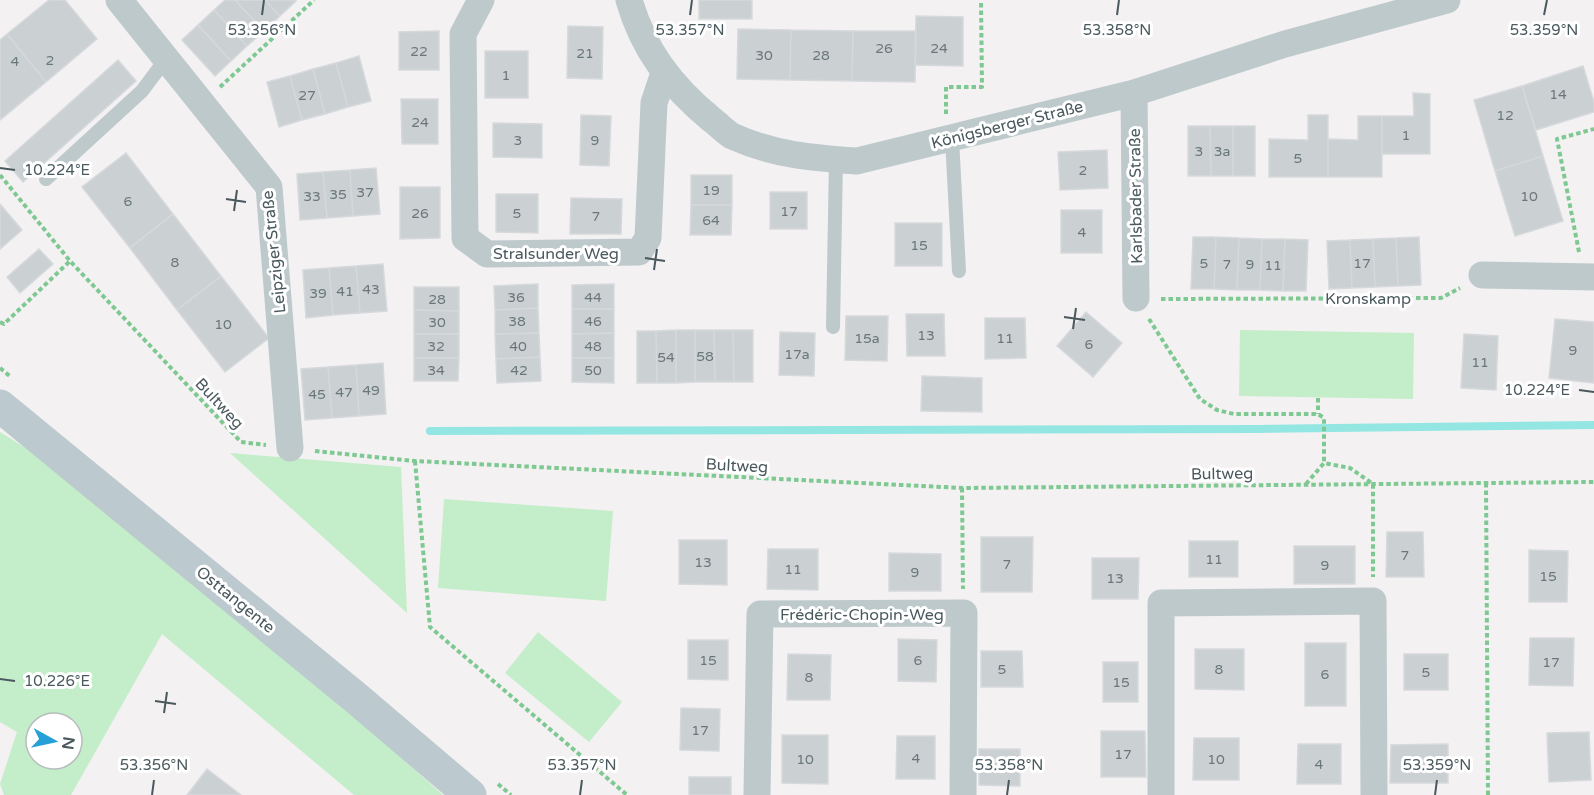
<svg xmlns="http://www.w3.org/2000/svg" width="1594" height="795" viewBox="0 0 1594 795" font-family="'Varela Round',sans-serif">
<rect width="100%" height="100%" fill="#f3f1f2"/>
<path fill="#c4edc9" fill-rule="evenodd" d="M1240,330L1414,333L1413,399L1239,396Z
M0,432L29,450L196,575L443,795H354L162,634L71,795H4L0,784L17,732L0,722ZM36,723H72V759H36Z
M230,453L401,467L407,613Z
M444,499L613,511L606,601L438,588Z
M538,632L622,702L589,742L505,673Z"/>
<g fill="none" stroke-linecap="round" stroke-linejoin="round">
<path stroke="#94e6e3" stroke-width="8" d="M430,431L1257,429L1594,425"/>
</g>
<path fill="#cbd0d2" stroke="#d6d9dc" stroke-width="1.5" d="M49,0H65L97,39L46,82L7,34Z
M225,0H235L264,31L247,46L214,10Z
M235,0H265L280,16L264,31Z
M265,0H295L296,1L280,16Z
M699,0H752V19H699Z
M214,10L247,46L231,61L198,25Z
M916,16L963,17V66L915,65Z
M198,25L231,61L215,76L182,40Z
M568,26L603,27L602,79L567,78Z
M738,29L791,30L790,80L737,79Z
M791,30L853,31L852,81L790,80Z
M439,31V70H399V32Z
M853,31H916L915,82L852,81Z
M7,34L46,82L0,120V40Z
M485,51H528V98H485Z
M359,56L371,101L348,107L336,63Z
M118,60L136,81L23,182L5,161Z
M336,63L348,107L325,114L313,69Z
M1583,66L1594,102V112L1536,130L1522,86Z
M313,69L325,114L302,120L290,76Z
M290,76L302,120L279,127L267,82Z
M1522,86L1543,156L1495,171L1474,100Z
M1413,93L1430,94V154H1382V116H1414Z
M401,99H438V144H402Z
M581,115L611,116L609,166L580,165Z
M1308,115H1328V177H1269V139L1308,140Z
M1358,116H1382V177H1328V139L1358,140Z
M493,123L542,124V158L493,157Z
M1188,126H1210L1211,176H1188Z
M1210,126H1233V176H1211Z
M1233,126H1255V176H1233Z
M1107,150L1108,188L1060,190L1058,152Z
M126,153L173,214L130,248L82,187Z
M1543,156L1563,221L1515,236L1495,171Z
M376,168L380,214L353,216L350,170Z
M350,170L353,216L327,218L323,172Z
M323,172L327,218L300,220L297,174Z
M691,175H732V205H691Z
M400,187H440V238L400,239Z
M770,192H807V229H770Z
M496,194H538V233L496,232Z
M571,198L622,199L621,234H570Z
M0,204L22,230L0,249Z
M691,205H732L731,235H690Z
M1061,210H1102V253H1061Z
M173,214L221,276L177,310L130,248Z
M895,223H942V266H895Z
M1193,237H1216L1214,289H1191Z
M1216,237L1239,238L1237,290L1214,289Z
M1419,237L1421,285L1398,286L1396,238Z
M1239,238L1262,239L1260,290H1237Z
M1396,238L1398,286L1375,287L1373,239Z
M1262,239H1285L1283,291L1260,290Z
M1285,239L1308,240L1306,291H1283Z
M1373,239L1375,287L1352,288L1350,240Z
M1350,240L1352,288L1329,289L1327,241Z
M39,249L53,264L20,293L7,277Z
M383,264L387,311L360,313L356,266Z
M356,266L360,313L333,315L329,268Z
M329,268L333,315L306,318L303,270Z
M221,276L269,338L225,372L177,310Z
M538,284V308L495,310L494,286Z
M614,284V309H572V285Z
M414,287H459V311L414,310Z
M538,308L539,333L495,334V310Z
M572,309H614V333L572,334Z
M414,310L459,311V334H414Z
M1086,312L1122,343L1093,377L1057,346Z
M906,314H944L945,356H907Z
M846,316H888L887,361L845,360Z
M985,318H1025L1026,358L985,359Z
M1555,319L1594,322V383L1549,378Z
M676,330V383H657L656,331Z
M676,330H695V382L676,383Z
M695,330H714L715,382H695Z
M714,330H733L734,382H715Z
M733,330H753V382H734Z
M637,331H656L657,383H637Z
M780,332L815,333L814,376L779,375Z
M539,333L540,357L496,359L495,334Z
M614,333V358H572V334Z
M414,334H459V358H414Z
M1464,334L1498,336L1496,390L1461,388Z
M540,357L541,381L497,383L496,359Z
M414,358H459L458,381H414Z
M572,358H614V383L572,382Z
M383,363L386,414L359,416L356,365Z
M356,365L359,416L332,418L328,367Z
M328,367L332,418L305,420L301,369Z
M922,376L982,378V412L921,411Z
M1387,532H1423L1424,577H1386Z
M981,537H1033L1032,592H981Z
M679,540H727V585L679,584Z
M1189,541H1238V577H1189Z
M1294,546H1355V584H1294Z
M768,549H818V590L767,589Z
M1529,550L1568,551L1567,602H1529Z
M889,553L941,554V591H889Z
M1092,558H1139L1138,599H1092Z
M1530,638H1574L1573,686L1529,685Z
M898,639L937,640L936,682L898,681Z
M688,640H728V680L688,679Z
M1305,643H1346V706H1305Z
M1195,649H1244V690L1195,689Z
M981,651H1022L1023,687H981Z
M788,654L831,655L830,700H787Z
M1404,654H1448V690H1404Z
M1103,662H1138V702H1103Z
M681,708L720,709L719,751L680,750Z
M1101,731H1145L1146,777H1101Z
M1589,732L1591,780L1549,782L1547,733Z
M782,735H828V784L782,783Z
M897,736H935V779H896Z
M1194,738H1239V780H1193Z
M1298,744H1341V784H1297Z
M1448,744V783H1390L1391,745Z
M979,749H1020V786L979,785Z
M207,769L241,795H187Z
M689,777H731V795H689Z"/>
<g fill="none" stroke-linecap="round" stroke-linejoin="round">
<path stroke="#7ec891" stroke-width="4" stroke-dasharray="4.5 3" stroke-linecap="butt" d="M220,87L314,0
M946,114V87H982L981,0
M0,175L70,261L241,442L266,445
M1579,252L1557,139L1594,129
M1161,299L1441,298L1460,288
M1149,319L1200,399L1217,410L1234,414H1318L1324,418V463
M0,322L4,324L70,261
M0,368L11,377
M1318,398V414
M315,451L415,461L962,488L1594,482
M415,461L430,627L627,795
M1486,483L1488,795
M1306,484L1324,463L1350,468L1373,484V577
M962,488L963,589
M498,784L511,795"/>
<path stroke="#bec9cc" stroke-width="14" d="M952,138L959,271
M46,179L142,91L166,59
M833,327L836,160"/>
<path stroke="#bec9cc" stroke-width="27" d="M119,0L269,187L290,448
M481,0L463,34L465,238L487,254L639,252L648,238L654,103L664,73
M629,0C643,49 671,86 711,119C718,124 725,132 732,136C774,155 813,158 857,161L1134,93L1285,44L1447,0
M1134,93L1136,298
M1482,275L1594,277
M757,795L760,614L964,613L963,795
M1161,795V603L1373,601L1374,795"/>
<path stroke="#bcc9ce" stroke-width="33" d="M0,406L356,698L470,795"/>
</g>
<path fill="none" stroke="#4a595d" stroke-width="2" d="M262,15L264,0M690,15L692,0M1117,15L1119,0M1544,15L1547,0M0,168L15,170M226,199L246,202M234,211L237,190M645,258L665,261M654,270L657,249M1064,317L1085,320M1073,329L1076,308M1579,390L1594,392M0,679L15,681M155,701L176,704M164,713L167,692M152,795L154,780M580,795L582,780M1007,795L1009,780M1435,795L1437,780"/>
<g text-anchor="middle" stroke-width="6" stroke-linejoin="round" paint-order="stroke">
<g font-size="14" fill="#6a777a">
<text x="884" y="53">26</text>
<text x="939" y="53">24</text>
<text x="419" y="56">22</text>
<text x="585" y="58">21</text>
<text x="764" y="60">30</text>
<text x="821" y="60">28</text>
<text x="50" y="65">2</text>
<text x="15" y="66">4</text>
<text x="506" y="80">1</text>
<text x="1558" y="99">14</text>
<text x="307" y="100">27</text>
<text x="1505" y="120">12</text>
<text x="420" y="127">24</text>
<text x="1406" y="140">1</text>
<text x="518" y="145">3</text>
<text x="595" y="145">9</text>
<text x="1199" y="156">3</text>
<text x="1222" y="156">3a</text>
<text x="1298" y="163">5</text>
<text x="1083" y="175">2</text>
<text x="711" y="195">19</text>
<text x="365" y="197">37</text>
<text x="338" y="199">35</text>
<text x="312" y="201">33</text>
<text x="1529" y="201">10</text>
<text x="128" y="206">6</text>
<text x="789" y="216">17</text>
<text x="420" y="218">26</text>
<text x="517" y="218">5</text>
<text x="596" y="221">7</text>
<text x="711" y="225">64</text>
<text x="1082" y="237">4</text>
<text x="919" y="250">15</text>
<text x="175" y="267">8</text>
<text x="1204" y="268">5</text>
<text x="1362" y="268">17</text>
<text x="1227" y="269">7</text>
<text x="1250" y="269">9</text>
<text x="1273" y="270">11</text>
<text x="371" y="294">43</text>
<text x="345" y="296">41</text>
<text x="318" y="298">39</text>
<text x="516" y="302">36</text>
<text x="593" y="302">44</text>
<text x="437" y="304">28</text>
<text x="517" y="326">38</text>
<text x="593" y="326">46</text>
<text x="437" y="327">30</text>
<text x="223" y="329">10</text>
<text x="926" y="340">13</text>
<text x="867" y="343">15a</text>
<text x="1005" y="343">11</text>
<text x="1089" y="349">6</text>
<text x="436" y="351">32</text>
<text x="518" y="351">40</text>
<text x="593" y="351">48</text>
<text x="1573" y="355">9</text>
<text x="797" y="359">17a</text>
<text x="705" y="361">58</text>
<text x="666" y="362">54</text>
<text x="1480" y="367">11</text>
<text x="436" y="375">34</text>
<text x="519" y="375">42</text>
<text x="593" y="375">50</text>
<text x="371" y="395">49</text>
<text x="344" y="397">47</text>
<text x="317" y="399">45</text>
<text x="1405" y="560">7</text>
<text x="1214" y="564">11</text>
<text x="703" y="567">13</text>
<text x="1007" y="569">7</text>
<text x="1325" y="570">9</text>
<text x="793" y="574">11</text>
<text x="915" y="577">9</text>
<text x="1548" y="581">15</text>
<text x="1115" y="583">13</text>
<text x="708" y="665">15</text>
<text x="918" y="665">6</text>
<text x="1551" y="667">17</text>
<text x="1002" y="674">5</text>
<text x="1219" y="674">8</text>
<text x="1426" y="677">5</text>
<text x="1325" y="679">6</text>
<text x="809" y="682">8</text>
<text x="1121" y="687">15</text>
<text x="700" y="735">17</text>
<text x="1123" y="759">17</text>
<text x="916" y="763">4</text>
<text x="805" y="764">10</text>
<text x="1216" y="764">10</text>
<text x="1319" y="769">4</text>
</g>
<g font-size="16" fill="#4a595d" stroke="#fff">
<text transform="translate(1007 124) rotate(-14)" y="6">Königsberger Straße</text>
<text transform="translate(1135 196) rotate(-91)" y="6">Karlsbader Straße</text>
<text transform="translate(273 252) rotate(-96)" y="6">Leipziger Straße</text>
<text x="556" y="259">Stralsunder Weg</text>
<text x="1368" y="304">Kronskamp</text>
<text transform="translate(220 403) rotate(47)" y="6">Bultweg</text>
<text transform="translate(737 465) rotate(3)" y="6">Bultweg</text>
<text transform="translate(1222 473) rotate(-1)" y="6">Bultweg</text>
<text transform="translate(236 599) rotate(39)" y="6">Osttangente</text>
<text x="862" y="620">Frédéric-Chopin-Weg</text>
</g>
</g>
<g font-size="15" text-anchor="middle" fill="#4a595d" stroke="#fff" stroke-width="6" stroke-linejoin="round" paint-order="stroke">
<text x="262" y="35">53.356°N</text>
<text x="690" y="35">53.357°N</text>
<text x="1117" y="35">53.358°N</text>
<text x="1544" y="35">53.359°N</text>
<text x="57" y="175">10.224°E</text>
<text x="1537" y="395">10.224°E</text>
<text x="57" y="686">10.226°E</text>
<text x="154" y="770">53.356°N</text>
<text x="582" y="770">53.357°N</text>
<text x="1009" y="770">53.358°N</text>
<text x="1437" y="770">53.359°N</text>
</g>
<g transform="translate(54 741) rotate(98)"><circle r="28" fill="#ffffff" stroke="#b7bdbe" stroke-width="1.5"/>
<path d="M0-4.5L10 22L0 15L-10 22Z" fill="#27a0d7"/>
<text y="-9" font-size="16" font-weight="bold" text-anchor="middle" fill="#4a595d">N</text>
</g>
</svg>
